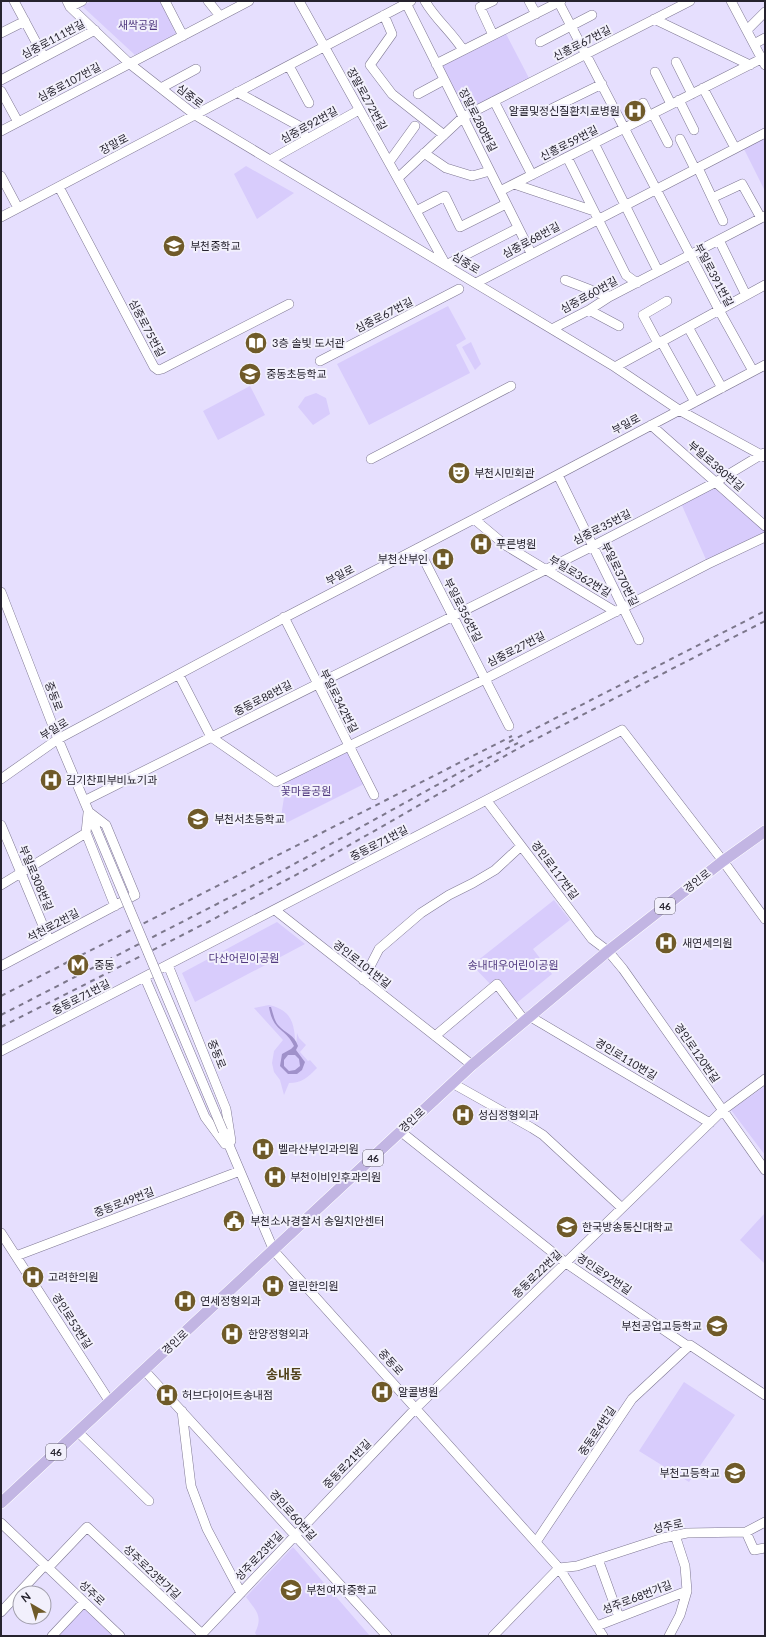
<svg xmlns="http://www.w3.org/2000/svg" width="766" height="1637" viewBox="0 0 766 1637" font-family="Lato,'Noto Sans KR',sans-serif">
<rect width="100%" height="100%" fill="#e6dffe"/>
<path fill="#d8ccfc" d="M92,1H160L176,34L135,55L82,6Z
M504,30L531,82L463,117L436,64Z
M765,133V191L742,145Z
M246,166L294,193L257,219L234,174Z
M448,306L466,339L456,345L470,373L369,425L337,364Z
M471,342L481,364L475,370L462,347Z
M250,386L265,415L218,440L203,411Z
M316,393L326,398L330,414L313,425L298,407L305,397Z
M716,482L765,526V537L708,564L680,501Z
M349,748L366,783L286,823L281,817L285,791L279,783Z
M554,900L570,920L533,949L552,974L513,1006L493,987L472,965Z
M277,922L305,944L195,1002L182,973Z
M269,1005C295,1011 294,1027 296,1049L297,1033L299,1038L306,1045L300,1052L308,1061L310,1060L317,1068C308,1077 302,1083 289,1083L284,1095L280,1080L274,1072L272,1063L274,1051L283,1040L254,1008Z
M765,1086V1155L731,1110Z
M765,1213V1264L740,1240Z
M684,1382L735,1415L689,1482L639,1451Z
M293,1547L370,1636H257L255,1633C263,1616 257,1612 246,1597Z
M84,1604L117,1636H54Z"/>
<path fill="#a091ca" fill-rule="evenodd" d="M269,1007H271C273,1013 274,1020 278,1025C286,1034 294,1034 298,1046L296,1050L305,1062L302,1070L297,1074H288L280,1066L282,1054L291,1049L294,1046C286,1028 273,1032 269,1007ZM288,1055H295L299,1059L300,1066L295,1070L289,1071L284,1066V1060Z"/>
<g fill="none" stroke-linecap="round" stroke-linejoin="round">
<g stroke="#7f7893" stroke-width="10">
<path id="minor" d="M14,1L44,57
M67,1L70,7L130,64L195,115L615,367L679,410L765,457
M165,1L183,36
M208,1L220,16
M299,1L446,265L518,228
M405,1L531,253
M425,1C435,19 452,32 463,50
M493,1L480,7L493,35
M529,1L536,14
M558,1L719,310L753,371
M731,1L765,65
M70,7L82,1
M384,15L392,34L370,65L392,94L444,135
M654,19L750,65
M747,30L765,12
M1,33L25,21
M540,42L592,15
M754,44L765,38
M676,62L692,94
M436,64L561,1
M289,66L309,103
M655,72L671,104
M1,80L95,30
M161,88L196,69
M703,88L735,148
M1,91L18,122
M237,92L299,126L307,139
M418,94L444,80
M679,100L694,130
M494,101L532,175
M643,103L649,116
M547,111L602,84
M653,114L668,143
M1,131L249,1
M680,139L695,169
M594,143L658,271
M424,153L446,168L472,176L490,171
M567,157L594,211
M270,160L359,110
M389,162L415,126
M698,168L723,221
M1,176L18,208
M398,178L463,117L690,1
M514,184L594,211L626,275L637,283
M59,187L154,367L158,370L162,369L289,304
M500,191L765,57
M712,198L742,184L761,218
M416,211L445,196L460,227L506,204
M1,217L411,1
M719,240L746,295
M565,280L609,297
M476,283L765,133
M589,310L619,326
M688,327L722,388
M552,329L589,310L609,297L765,216
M661,341L695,402
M658,343L643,315L667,301
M320,361L459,289
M615,367L765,285
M651,425L765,526
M371,459L511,386
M558,475L639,640
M474,519L505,545L616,612
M418,548L509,726
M1,592L58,739L96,829
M284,617L374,795
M179,675L211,737L276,782L485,679L708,564L765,537
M1,779L58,739L280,620L474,519L765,365
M84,801L593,546L716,482L764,453
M487,801L592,939L608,951L623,969L765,1170
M88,813L86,833L115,906
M1,825L49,940
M1,885L86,833
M275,910L472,1065
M168,965L226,1109L231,1141
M1,966L135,895L106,825L89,812
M145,978L205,1117L225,1144
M363,980L379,949L421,913L449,895L473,883L495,870L521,846
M529,1016L710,1123
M435,1036L497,984L524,1020
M1,1051L622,730L723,861L765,919
M452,1083L532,1128L543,1135L622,1208
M223,1131L274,1251L559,1568L603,1636
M400,1131L566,1263L686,1345H690L765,1395
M1,1233L110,1402
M16,1256L240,1171
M144,1370L387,1636
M182,1411L191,1486L207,1529L241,1593
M78,1432L149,1501
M1,1523L120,1636
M746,1532L754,1550L765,1548
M536,1542L632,1399L690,1345
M598,1559L619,1617
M48,1568L87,1527L202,1634
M1,1612L45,1565
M597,1626L687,1591
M52,1636L84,1602
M200,1636L416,1408L723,1110L765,1079
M493,1636L559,1568L577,1566L663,1538L687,1533L746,1532L765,1522
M669,1636L680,1615L687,1591L685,1566L675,1535"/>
</g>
<g stroke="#fff" stroke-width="12">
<path id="major" d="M1,1503L472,1065L608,951L723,861L765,831"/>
</g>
<use href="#minor" stroke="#fff" stroke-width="9"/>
<use href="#major" stroke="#c2b5e3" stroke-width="11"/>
<path stroke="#7c778b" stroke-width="2" stroke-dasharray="5 5" stroke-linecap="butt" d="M509,742L765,611
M1,996L512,736
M1,1015L287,868L466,769L518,743
M1,1027L208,922L320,862L526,744L765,621"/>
<g stroke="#7f7893" stroke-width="10" stroke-linecap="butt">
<path id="minor-bridge" d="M96,829L223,1131"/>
</g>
<use href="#minor-bridge" stroke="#fff" stroke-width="9"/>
</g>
<defs>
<g id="hospital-disc" transform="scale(1.15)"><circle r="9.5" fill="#6f5a29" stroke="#f2f0fc"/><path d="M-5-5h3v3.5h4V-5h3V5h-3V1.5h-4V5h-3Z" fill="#fff"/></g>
<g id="school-disc" transform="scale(1.15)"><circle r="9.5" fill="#6f5a29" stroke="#f2f0fc"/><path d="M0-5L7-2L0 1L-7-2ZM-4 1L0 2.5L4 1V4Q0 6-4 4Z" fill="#fff"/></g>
<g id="library-disc" transform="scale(1.15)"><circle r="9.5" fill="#6f5a29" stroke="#f2f0fc"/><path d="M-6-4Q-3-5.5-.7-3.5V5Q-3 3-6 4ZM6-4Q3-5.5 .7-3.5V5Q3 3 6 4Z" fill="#fff"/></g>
<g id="theatre-disc" transform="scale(1.15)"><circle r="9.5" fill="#6f5a29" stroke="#f2f0fc"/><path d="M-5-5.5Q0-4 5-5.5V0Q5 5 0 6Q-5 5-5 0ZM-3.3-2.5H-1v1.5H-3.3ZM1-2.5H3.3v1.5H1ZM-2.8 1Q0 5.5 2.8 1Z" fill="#fff"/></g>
<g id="metro-disc" transform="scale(1.15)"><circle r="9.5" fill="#6f5a29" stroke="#f2f0fc"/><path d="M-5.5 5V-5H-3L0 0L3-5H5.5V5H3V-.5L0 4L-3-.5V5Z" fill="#fff"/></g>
<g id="civic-disc" transform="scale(1.15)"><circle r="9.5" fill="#6f5a29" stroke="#f2f0fc"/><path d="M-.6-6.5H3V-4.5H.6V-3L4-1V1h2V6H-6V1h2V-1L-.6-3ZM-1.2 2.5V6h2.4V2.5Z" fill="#fff"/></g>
<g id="university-disc" transform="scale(1.15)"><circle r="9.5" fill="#6f5a29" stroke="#f2f0fc"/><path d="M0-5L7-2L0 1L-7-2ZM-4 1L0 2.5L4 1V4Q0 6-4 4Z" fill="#fff"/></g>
</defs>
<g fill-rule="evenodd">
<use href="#hospital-disc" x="635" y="111"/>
<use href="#school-disc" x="174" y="246"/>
<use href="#library-disc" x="256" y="343"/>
<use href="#school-disc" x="250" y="374"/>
<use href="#theatre-disc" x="459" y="473"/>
<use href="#hospital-disc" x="481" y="544"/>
<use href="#hospital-disc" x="443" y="559"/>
<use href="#hospital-disc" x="51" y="780"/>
<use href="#school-disc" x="198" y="819"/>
<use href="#hospital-disc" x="666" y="943"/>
<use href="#metro-disc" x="78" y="965"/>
<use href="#hospital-disc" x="463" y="1115"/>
<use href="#hospital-disc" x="263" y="1149"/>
<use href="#hospital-disc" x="275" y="1177"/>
<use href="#civic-disc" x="234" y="1221"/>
<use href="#university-disc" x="567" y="1227"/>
<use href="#hospital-disc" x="33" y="1277"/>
<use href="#hospital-disc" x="273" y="1286"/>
<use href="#hospital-disc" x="185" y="1301"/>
<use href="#school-disc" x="717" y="1326"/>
<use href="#hospital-disc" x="232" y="1334"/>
<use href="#hospital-disc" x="382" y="1392"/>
<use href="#hospital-disc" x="167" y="1395"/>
<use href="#school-disc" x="735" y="1473"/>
<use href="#school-disc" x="291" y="1590"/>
</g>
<g text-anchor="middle" stroke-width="4" stroke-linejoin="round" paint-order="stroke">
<g fill="#f2f0fc" stroke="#63606c" stroke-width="1">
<rect x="655" y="898" width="20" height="16" rx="3"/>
<rect x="363" y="1150" width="20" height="16" rx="3"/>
<rect x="46" y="1444" width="20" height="16" rx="3"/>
</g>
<g font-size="10" font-weight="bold" fill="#26232e">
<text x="665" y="910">46</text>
<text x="373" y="1162">46</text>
<text x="56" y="1456">46</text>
</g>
<g font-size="11" fill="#50387f" stroke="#f2f0fc">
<text x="138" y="29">새싹공원</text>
<text x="306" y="795">꽃마을공원</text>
<text x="244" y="962">다산어린이공원</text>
<text x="513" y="969">송내대우어린이공원</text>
</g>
<g font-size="11" fill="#26232e" stroke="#f2f0fc">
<text transform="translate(53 39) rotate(-28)" y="4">심중로111번길</text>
<text transform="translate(582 43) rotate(-27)" y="4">신흥로67번길</text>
<text transform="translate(69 82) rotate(-28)" y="4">심중로107번길</text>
<text transform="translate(190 96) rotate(38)" y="4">심중로</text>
<text transform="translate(367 99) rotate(61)" y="4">장말로272번길</text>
<text transform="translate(478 120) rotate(63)" y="4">장말로280번길</text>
<text transform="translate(309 125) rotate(-29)" y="4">심중로92번길</text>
<text transform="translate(569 143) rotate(-27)" y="4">신흥로59번길</text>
<text transform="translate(114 144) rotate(-28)" y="4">장말로</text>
<text transform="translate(531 240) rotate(-28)" y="4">심중로68번길</text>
<text transform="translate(466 263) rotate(31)" y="4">심중로</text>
<text transform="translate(714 275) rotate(62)" y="4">부일로391번길</text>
<text transform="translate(589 295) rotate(-29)" y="4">심중로60번길</text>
<text transform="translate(384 315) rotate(-27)" y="4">심중로67번길</text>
<text transform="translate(147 328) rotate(62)" y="4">심중로75번길</text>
<text transform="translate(626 424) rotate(-28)" y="4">부일로</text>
<text transform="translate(716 466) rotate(41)" y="4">부일로380번길</text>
<text transform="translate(602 527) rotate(-27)" y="4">심중로35번길</text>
<text transform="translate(620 574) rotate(64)" y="4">부일로370번길</text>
<text transform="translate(340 575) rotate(-27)" y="4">부일로</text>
<text transform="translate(580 576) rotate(31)" y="4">부일로362번길</text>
<text transform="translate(463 610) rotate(63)" y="4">부일로356번길</text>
<text transform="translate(516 649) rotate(-27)" y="4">심중로27번길</text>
<text transform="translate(54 696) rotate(69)" y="4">중동로</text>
<text transform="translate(263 698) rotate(-27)" y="4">중동로88번길</text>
<text transform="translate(339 701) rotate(63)" y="4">부일로342번길</text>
<text transform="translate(54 729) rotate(-31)" y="4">부일로</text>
<text transform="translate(379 843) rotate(-27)" y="4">중동로71번길</text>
<text transform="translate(555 870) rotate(53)" y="4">경인로117번길</text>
<text transform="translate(36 878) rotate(67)" y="4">부일로308번길</text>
<text transform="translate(697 881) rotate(-38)" y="4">경인로</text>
<text transform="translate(53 925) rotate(-28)" y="4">석천로2번길</text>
<text transform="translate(362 964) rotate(38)" y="4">경인로101번길</text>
<text transform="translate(81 997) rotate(-27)" y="4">중동로71번길</text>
<text transform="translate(697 1053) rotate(55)" y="4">경인로120번길</text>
<text transform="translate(217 1054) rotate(68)" y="4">중동로</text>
<text transform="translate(626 1059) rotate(31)" y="4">경인로110번길</text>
<text transform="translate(412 1120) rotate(-43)" y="4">경인로</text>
<text transform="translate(124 1202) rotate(-21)" y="4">중동로49번길</text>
<text transform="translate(537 1274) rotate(-44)" y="4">중동로22번길</text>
<text transform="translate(604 1274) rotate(34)" y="4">경인로92번길</text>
<text transform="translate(72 1321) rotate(57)" y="4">경인로53번길</text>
<text transform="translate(175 1342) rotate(-43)" y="4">경인로</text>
<text transform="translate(391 1362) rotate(48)" y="4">중동로</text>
<text transform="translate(597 1431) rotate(-56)" y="4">중동로4번길</text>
<text transform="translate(347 1464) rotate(-46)" y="4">중동로21번길</text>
<text transform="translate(293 1515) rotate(48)" y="4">경인로60번길</text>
<text transform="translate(668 1526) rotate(-12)" y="4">성주로</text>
<text transform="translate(259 1556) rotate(-46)" y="4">성주로23번길</text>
<text transform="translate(152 1572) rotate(43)" y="4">성주로23번가길</text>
<text transform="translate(92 1593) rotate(43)" y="4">성주로</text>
<text transform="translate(637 1597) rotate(-21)" y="4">성주로68번가길</text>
</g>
<g font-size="11" fill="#26232e" stroke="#f2f0fc" text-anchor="start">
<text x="620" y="115" text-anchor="end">알콜및정신질환치료병원</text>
<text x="190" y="250">부천중학교</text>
<text x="272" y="347">3층 솔빛 도서관</text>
<text x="266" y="378">중동초등학교</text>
<text x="474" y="477">부천시민회관</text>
<text x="496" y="548">푸른병원</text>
<text x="428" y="563" text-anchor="end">부천산부인</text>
<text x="66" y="784">김기찬피부비뇨기과</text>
<text x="214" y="823">부천서초등학교</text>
<text x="682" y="947">새연세의원</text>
<text x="94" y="969">중동</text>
<text x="478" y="1119">성심정형외과</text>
<text x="278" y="1153">벨라산부인과의원</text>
<text x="290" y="1181">부천이비인후과의원</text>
<text x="250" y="1225">부천소사경찰서 송일치안센터</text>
<text x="582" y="1231">한국방송통신대학교</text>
<text x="48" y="1281">고려한의원</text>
<text x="288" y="1290">열린한의원</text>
<text x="200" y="1305">연세정형외과</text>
<text x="702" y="1330" text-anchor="end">부천공업고등학교</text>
<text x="248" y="1338">한양정형외과</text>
<text x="398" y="1396">알콜병원</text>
<text x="182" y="1399">허브다이어트송내점</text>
<text x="720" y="1477" text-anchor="end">부천고등학교</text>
<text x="306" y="1594">부천여자중학교</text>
</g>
<g font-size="13" font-weight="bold" fill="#504019" stroke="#f2f0fc">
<text x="284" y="1379">송내동</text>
</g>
</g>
<rect width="766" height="1637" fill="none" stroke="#26232e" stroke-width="4"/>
<g transform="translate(32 1605) rotate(322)"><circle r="19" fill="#f2f0fc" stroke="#a09eaa"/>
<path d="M0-3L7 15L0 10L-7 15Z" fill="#6f5a29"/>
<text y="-6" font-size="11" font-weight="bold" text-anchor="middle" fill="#26232e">N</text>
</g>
</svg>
